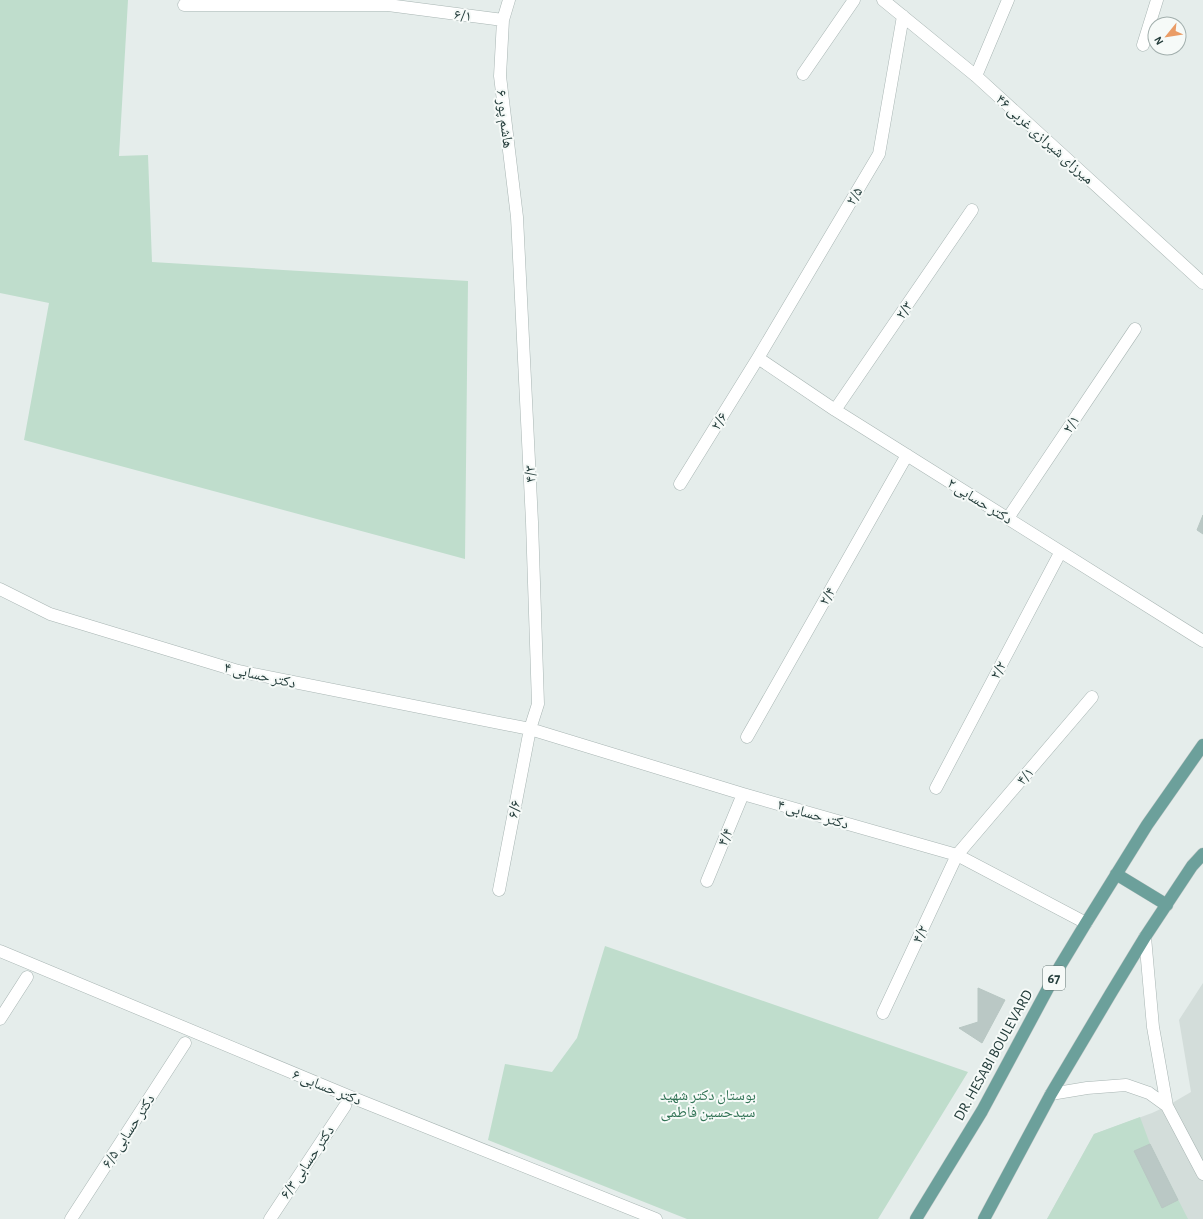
<svg xmlns="http://www.w3.org/2000/svg" width="1203" height="1219" viewBox="0 0 1203 1219" font-family="'Alegreya Sans','Noto Naskh Arabic',sans-serif">
<rect width="100%" height="100%" fill="#e5edeb"/>
<path fill="#d3ddda" d="M1203,983V1219H1047L1094,1134L1152,1113L1167,1106L1191,1092L1179,1020Z"/>
<path fill="#bfddcc" d="M0,0H128L119,156L148,155L152,262L468,281L465,559L24,440L49,303L0,293Z
M605,946L968,1072L878,1219H687L488,1140L505,1064L552,1072L577,1038Z
M1140,1117L1150,1144L1188,1219H1047L1094,1134Z"/>
<path fill="#bac8c5" stroke="#b8c7c3" d="M1203,515V534L1197,530Z
M978,988L1005,1000L982,1043L959,1028L978,1022Z
M1150,1144L1178,1200L1162,1208L1134,1151Z"/>
<g fill="none" stroke-linecap="round" stroke-linejoin="round">
<g stroke="#a8b5b3" stroke-width="13">
<path id="service" d="M1145,937L1153,1027L1167,1106L1203,1174
M1051,1094L1087,1088L1126,1085L1149,1093L1167,1106"/>
</g>
<g stroke="#a8b5b3" stroke-width="13">
<path id="minor" d="M883,0L976,76L1203,283
M184,5H388L503,20
M1143,45L1157,0
M803,74L854,0
M976,76L1008,0
M758,358L835,410L1203,641
M835,410L972,210
M680,484L758,358L879,154L903,16
M1008,518L1135,329
M0,589L50,614L238,671L530,729L743,794L957,855L1086,923
M747,737L907,455
M936,788L1060,553
M707,881L743,794
M499,890L530,729L538,704L532,522L517,217L500,76L503,20L509,0
M0,951L351,1097L656,1219
M883,1013L957,855L1092,697
M0,1019L27,977
M71,1219L185,1043
M270,1219L345,1106"/>
</g>
<g stroke="#c2c9c8" stroke-width="13">
<path id="primary" d="M1116,874L1167,905
M916,1219L982,1111L1060,966L1086,923L1147,825L1203,745
M984,1219L1051,1094L1111,993L1145,937L1192,866L1203,854"/>
</g>
<use href="#service" stroke="#fff" stroke-width="12"/>
<use href="#minor" stroke="#fff" stroke-width="12"/>
<use href="#primary" stroke="#6ca09b" stroke-width="12"/>
</g>
<g text-anchor="middle" stroke-width="4" stroke-linejoin="round" paint-order="stroke">
<rect fill="#f6faf8" stroke="#647674" stroke-width="1" x="1043" y="966" width="22" height="24" rx="3"/>
<g font-size="14" font-weight="bold" fill="#253e3c">
<text x="1054" y="983">67</text>
</g>
<g font-size="15" fill="#253e3c" stroke="#f6faf8">
<text transform="translate(463 15) rotate(7)" y="5">۶/۱</text>
<text transform="translate(505 119) rotate(83)" y="5">هاشم پور ۶</text>
<text transform="translate(1045 139) rotate(42)" y="5">میرزای شیرازی غربی ۴۶</text>
<text transform="translate(854 196) rotate(-59)" y="5">۲/۵</text>
<text transform="translate(904 310) rotate(-55)" y="5">۲/۳</text>
<text transform="translate(719 421) rotate(-58)" y="5">۲/۶</text>
<text transform="translate(1071 424) rotate(-56)" y="5">۲/۱</text>
<text transform="translate(530 474) rotate(-93)" y="5">۴/۳</text>
<text transform="translate(980 501) rotate(32)" y="5">دکتر حسابی ۲</text>
<text transform="translate(827 596) rotate(-60)" y="5">۲/۴</text>
<text transform="translate(998 670) rotate(-62)" y="5">۲/۲</text>
<text transform="translate(260 675) rotate(13)" y="5">۴ دکتر حسابی</text>
<text transform="translate(1025 776) rotate(-49)" y="5">۴/۱</text>
<text transform="translate(514 809) rotate(-79)" y="5">۶/۶</text>
<text transform="translate(813 814) rotate(16)" y="5">دکتر حسابی ۴</text>
<text transform="translate(725 837) rotate(-68)" y="5">۴/۴</text>
<text transform="translate(920 934) rotate(-65)" y="5">۴/۲</text>
<text transform="translate(993 1055) rotate(-61)" y="5">DR. HESABI BOULEVARD</text>
<text transform="translate(327 1087) rotate(22)" y="5">۶ دکتر حسابی</text>
<text transform="translate(128 1131) rotate(-57)" y="5">۶/۵ دکتر حسابی</text>
<text transform="translate(307 1162) rotate(-56)" y="5">۶/۳ دکتر حسابی</text>
</g>
<g font-size="15" fill="#317355" stroke="#f6faf8">
<text x="708" y="1100">بوستان دکتر شهید<tspan x="708" dy="17">سیدحسین فاطمی</tspan></text>
</g>
</g>
<g transform="translate(1167 36) rotate(240)"><circle r="19" fill="#f6faf8" stroke="#a2afad"/>
<path d="M0-3L7 15L0 10L-7 15Z" fill="#ea9c66"/>
<text y="-6" font-size="11" font-weight="bold" text-anchor="middle" fill="#253e3c">N</text>
</g>
</svg>
